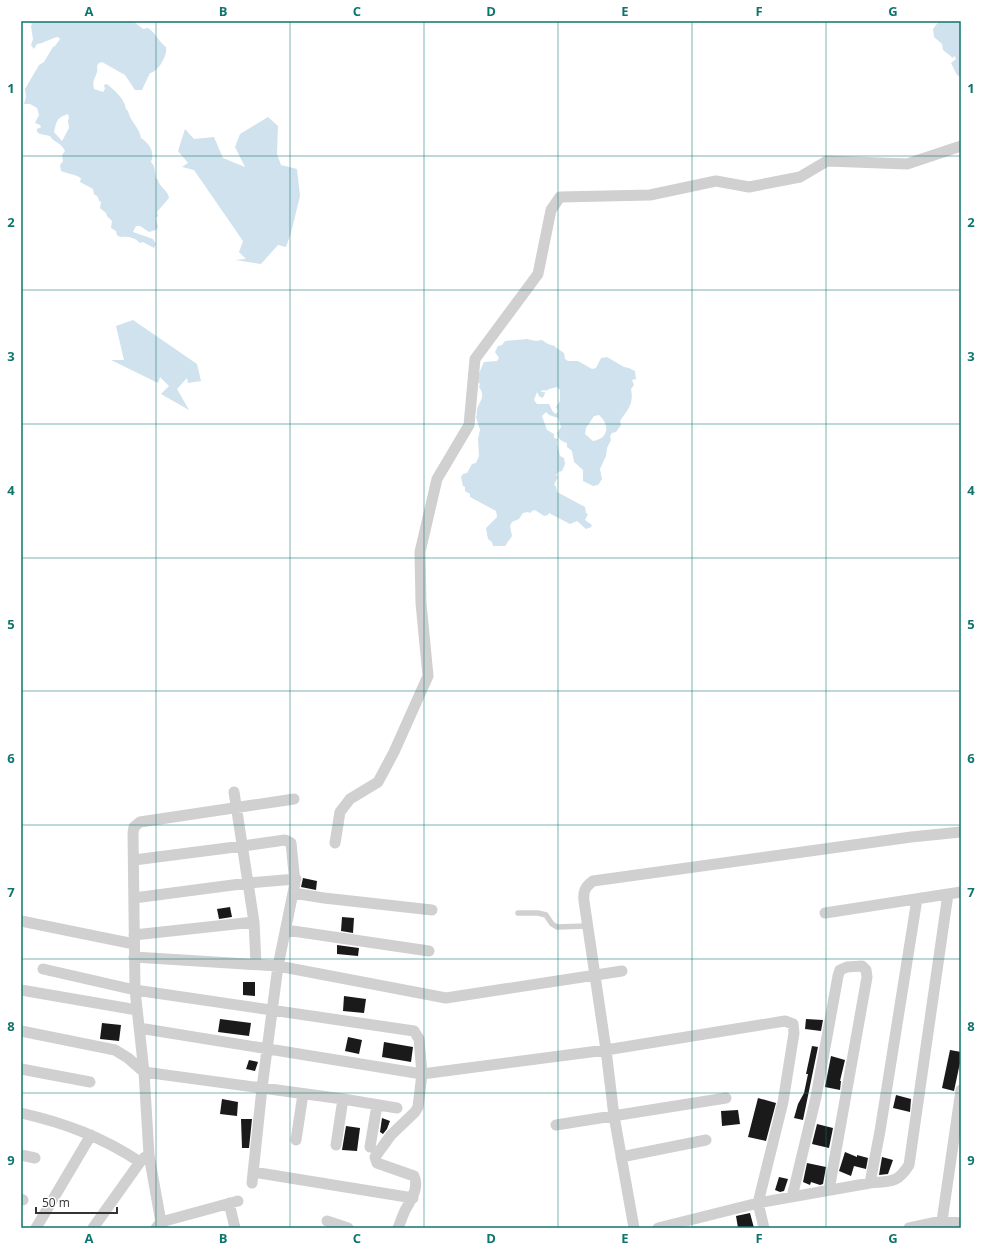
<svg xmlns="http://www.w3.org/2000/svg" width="982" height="1249" viewBox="0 0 982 1249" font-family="'Open Sans',sans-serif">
<rect width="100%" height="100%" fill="#fff"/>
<path fill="#cfe2ee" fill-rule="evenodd" d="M30,21H133L143,29L148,28C158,35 157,40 166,47C168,55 158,72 150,73L142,90H135L125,75L102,62L99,63L97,66C99,77 91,77 94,89L103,92L105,89L104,85L107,84C115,91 124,98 126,109L128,111C130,121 139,127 141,138C150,144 155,152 151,162L154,166L156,178L158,180C160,188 168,190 169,198L157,212L158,216L156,218L158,227L156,230L149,232L140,226H136L133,232L153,239L156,244L154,248L143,242L140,243C135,237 127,236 120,237L117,235L116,231L111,228L112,221L107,216L106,213L100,208L101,202L99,201L98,197L94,194L93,189L80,182L81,178C75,174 68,174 61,171L60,165L63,161L62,155L65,151C60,141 54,143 50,136L40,134L37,132V129L41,127L40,125L35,123L39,115L37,108L30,104H24L26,97L25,89L39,65L44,62L53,47L55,46L60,39L58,37C51,38 45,43 37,44L34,49L31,45L33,39L31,26L32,24ZM68,114L69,118L68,120L69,128L62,141L54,132C57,121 56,118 68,114Z
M939,21H961V77L957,75L951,63L956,59L955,57L954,56L953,58L943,50L942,44L934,37L933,29Z
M268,117L278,126L277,154L281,165L297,169L300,196L291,233L286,247L278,245L261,264L235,260L246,259L239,252L243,241L194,170L182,167L188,163L178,151L185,129L194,139L214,137L223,158L245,167L235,147L240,134Z
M133,320L197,364L201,381L188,383L187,378L177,389L189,410L161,394L169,386L160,377L158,383L111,360H124L116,326Z
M527,339L536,341L542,340L548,344L555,346V347L564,353L565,359L568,361H578L592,369L596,368L601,358L607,357L624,367L629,368L635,371L636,379L632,380L634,385L631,389C634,404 628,409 620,421L621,425L616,432L612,433L610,436L611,440L607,448L606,456L600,469L602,479L598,485L593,486L583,481V470L574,462L572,451L567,447V443C561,441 558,439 557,433L561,427L558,418L549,415L546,412L542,416L547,430L554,434V438L558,439L557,443L560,456L564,458L565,464L562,471L558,472L556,475L558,477L554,485L556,486L557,492L585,507L586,513L588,514L585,520L592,525L591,527L586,529L577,521L570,524L549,513L548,515L544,516L535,510L532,511L530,513L528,512L523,513L519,519L512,522L510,526L512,536L505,546H493L492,542L488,539L486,528L497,517L496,511L470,497V494L465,491V487L463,486L461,477L463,474L467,473L472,464L476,463L479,456L478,439L480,430L476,417L477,415C475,403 488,399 479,387L480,384L476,380L484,362L497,361L499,358L495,352L498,346L502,345L505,341ZM557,387L560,390V401L556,407L558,411L556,414L553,412L549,404H537L534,400L537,392L539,396L542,398L544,396L545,392H541V391L544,390L546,391L549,389ZM599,415C610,425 609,438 593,441L585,434L586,428L594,416Z"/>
<path fill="#1a1a1a" d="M303,878L317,881L316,890L301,887Z
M230,907L232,917L219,919L217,909Z
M342,917L354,918L353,933L341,931Z
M337,945L359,948L358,956L337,954Z
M243,982H255V996L243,995Z
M344,996L366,999L364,1013L343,1011Z
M220,1019L251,1023L249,1036L218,1032Z
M806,1019L823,1020L821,1031L805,1029Z
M102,1023L121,1025L119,1041L100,1039Z
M348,1037L362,1040L359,1054L345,1051Z
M384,1042L413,1047L411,1062L382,1057Z
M812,1046L818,1047L803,1120L794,1118L798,1104L804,1093L808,1074H806Z
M950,1050L961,1052V1058L954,1091L942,1088Z
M831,1056L845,1060L840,1081H841L840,1090L825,1087Z
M249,1060L258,1062L255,1071L246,1069Z
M896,1095L911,1099L910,1112L893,1108Z
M758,1098L776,1103L766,1141L748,1137Z
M222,1099L238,1102L237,1116L220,1114Z
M738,1110L740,1124L722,1126L721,1111Z
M382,1118L390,1121L387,1129L383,1134L380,1132Z
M241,1119H252L249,1148H242Z
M817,1124L833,1128L829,1148L812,1144Z
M346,1126L360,1128L357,1151L342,1150Z
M845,1152L857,1157V1155L868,1158L866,1169L854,1166L851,1176L839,1171Z
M882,1157L893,1160L888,1174L879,1175Z
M807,1163L826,1167L823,1184L820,1185L811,1182L810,1185L803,1182Z
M779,1177L788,1179L784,1191L780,1192L775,1190Z
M750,1213L754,1228H738L736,1216Z"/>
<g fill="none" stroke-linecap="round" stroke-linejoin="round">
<path stroke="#d0d0d0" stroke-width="5.5" d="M518,913H538L546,915L552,924L557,927L587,926"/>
<path stroke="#d0d0d0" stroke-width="11" d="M234,792L254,922L256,964
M335,843L340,812L350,799L378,782L394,752L428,676L421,603L420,552L437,479L469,425L475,359L538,274L551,210L560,197L650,195L716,181L749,187L800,177L827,161L907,164L961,146
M134,860L243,846L285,840L291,843L295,883L278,966L262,1088L252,1183
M293,893L324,898L432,910
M134,898L248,883L296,879
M825,913L961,892
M21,921L134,944
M286,930L429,951
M134,935L254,922
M134,957L278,966L446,998L622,971
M43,969L135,990L414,1031L419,1039L422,1074L139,1028
M21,990L137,1010
M21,1031L115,1050L128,1058L144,1072L343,1099L397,1108
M21,1069L90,1082
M21,1113C65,1123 102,1137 140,1162
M556,1125L726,1098
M296,1140L303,1094
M336,1145L343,1099
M370,1147L377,1105
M21,1155L35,1158
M621,1157L706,1140
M253,1172L413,1198
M870,1183C890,1181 897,1184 909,1165L948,894
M792,1197L816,1097L838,976L840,970L847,967L862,966L866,970L867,977L829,1190
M21,1199L23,1200
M229,1203L235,1228
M327,1221L348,1228
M942,1221L961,1090
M36,1228L91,1135
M93,1228L140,1162L145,1157
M156,1228L161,1222L238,1201
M162,1228L149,1155L144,1072L135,990L133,833L134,827L140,822L294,799
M398,1228C401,1221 403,1213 407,1207C412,1198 419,1187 414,1176L377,1163L375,1157L391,1135L415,1112L418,1107L422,1074L606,1050L785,1021L793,1024L794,1033L783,1102L758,1203L764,1228
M634,1228L614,1116L606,1050L584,901C583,891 585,887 593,881L911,837L961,832
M658,1228L758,1203L870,1183L880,1131L917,899
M909,1228L942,1221L961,1223"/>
</g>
<path fill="none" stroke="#0f766e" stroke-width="1" stroke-opacity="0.55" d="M156,21V1228M290,21V1228M424,21V1228M558,21V1228M692,21V1228M826,21V1228M21,156H961M21,290H961M21,424H961M21,558H961M21,691H961M21,825H961M21,959H961M21,1093H961"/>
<rect width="982" height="1249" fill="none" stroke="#ffffff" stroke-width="44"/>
<path d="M36 1207v6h81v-6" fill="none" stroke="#333333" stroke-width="2"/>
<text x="42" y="1207" font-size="12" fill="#333333" stroke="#ffffff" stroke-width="3" paint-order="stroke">50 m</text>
<rect x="22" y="22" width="938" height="1205" fill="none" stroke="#0f766e" stroke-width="1.5"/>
<g font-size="13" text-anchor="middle" font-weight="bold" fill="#0f766e">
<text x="89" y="16">A</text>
<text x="223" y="16">B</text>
<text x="357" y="16">C</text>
<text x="491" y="16">D</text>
<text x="625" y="16">E</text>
<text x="759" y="16">F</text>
<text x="893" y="16">G</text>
<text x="11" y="93">1</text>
<text x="971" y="93">1</text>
<text x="11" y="227">2</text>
<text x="971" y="227">2</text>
<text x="11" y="361">3</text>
<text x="971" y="361">3</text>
<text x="11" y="495">4</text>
<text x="971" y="495">4</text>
<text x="11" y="629">5</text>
<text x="971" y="629">5</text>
<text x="11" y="763">6</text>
<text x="971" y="763">6</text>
<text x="11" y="897">7</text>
<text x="971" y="897">7</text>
<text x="11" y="1031">8</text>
<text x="971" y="1031">8</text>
<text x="11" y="1165">9</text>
<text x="971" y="1165">9</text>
<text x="89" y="1243">A</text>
<text x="223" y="1243">B</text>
<text x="357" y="1243">C</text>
<text x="491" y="1243">D</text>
<text x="625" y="1243">E</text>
<text x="759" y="1243">F</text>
<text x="893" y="1243">G</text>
</g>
</svg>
